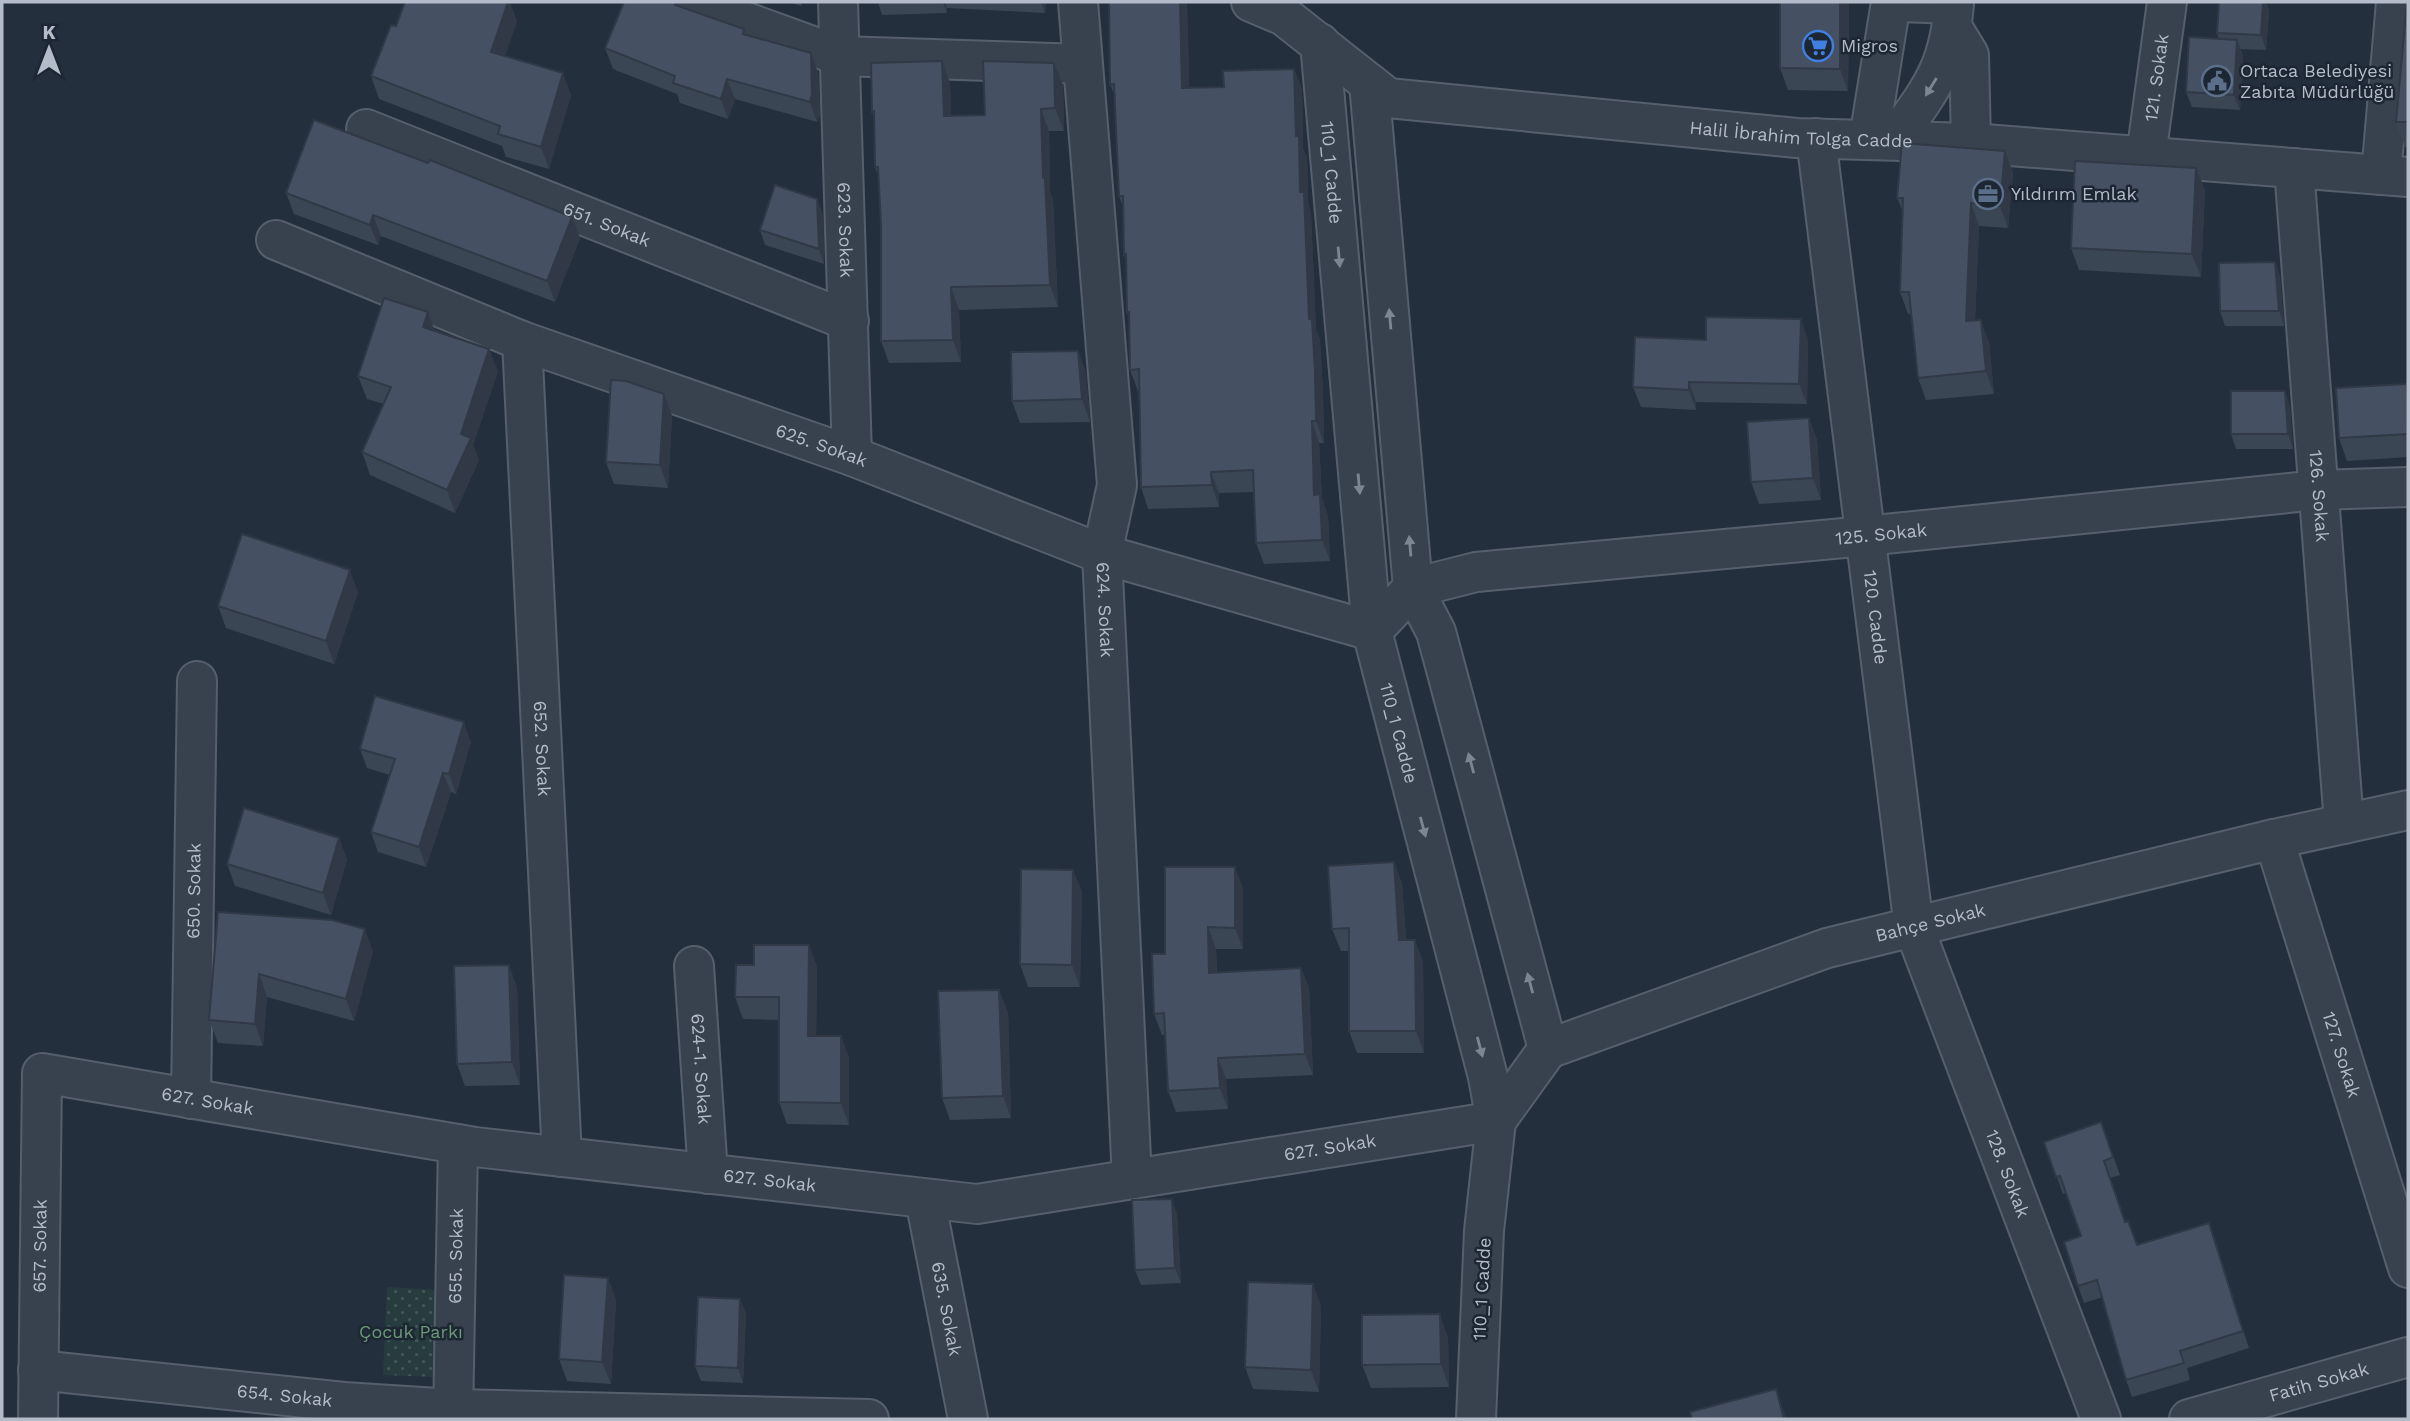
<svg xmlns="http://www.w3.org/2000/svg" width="2410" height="1421" viewBox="0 0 2410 1421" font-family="'Work Sans',sans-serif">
<defs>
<pattern id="park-dots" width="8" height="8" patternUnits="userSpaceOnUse" patternTransform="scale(1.75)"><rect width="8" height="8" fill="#263c3f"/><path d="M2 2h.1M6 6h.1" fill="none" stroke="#435659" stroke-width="1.8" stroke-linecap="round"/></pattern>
</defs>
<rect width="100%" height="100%" fill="#242f3e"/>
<path fill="url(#park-dots)" d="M387,1287L439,1290L435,1377L383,1375Z"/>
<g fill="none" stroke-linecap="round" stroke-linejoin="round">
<g stroke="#565f6c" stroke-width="42">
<g id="minor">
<path d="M691,2L840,56L1082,64"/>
<path id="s1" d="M838,2L852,456"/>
<path id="s2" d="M1078,2L1117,485L1102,554L1132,1179"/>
<path id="s3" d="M1251,2L1284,16L1388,98L1797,138L1971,143L2408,177"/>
<path d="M1900,2L1954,4"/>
<path d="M1952,27L1969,55L1971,143"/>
<path id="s4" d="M1320,43L1372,631L1488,1077L1496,1121L1484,1231L1476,1419"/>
<path d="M1369,83L1413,588L1436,632L1548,1049"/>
<path id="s5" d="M366,129L849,321"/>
<path id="s6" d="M1816,138L1914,928L2101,1419"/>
<path d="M1869,139L1891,2"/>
<path d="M1894,140C1931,89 1950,67 1954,2"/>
<path id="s7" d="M2146,156L2167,2"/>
<path id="s8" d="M2294,168L2344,824"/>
<path d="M2381,175L2396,2"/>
<path id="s9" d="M276,240L522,341L852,456L1102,554L1372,631L1413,588L1476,572L1865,536L2318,490L2408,487"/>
<path id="s10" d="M522,341L562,1157"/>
<path id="s11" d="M2274,839L2408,1268"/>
<path id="s12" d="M694,966L708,1174"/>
<path id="s13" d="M191,1099L197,681"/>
<path id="s14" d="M1496,1121L1548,1049L1827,948L2274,839L2408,810"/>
<path id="s15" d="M925,1199L968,1419"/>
<path id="s16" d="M38,1370L344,1402L453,1409L869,1419"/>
<path id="s17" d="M38,1419L42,1073L475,1147L977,1204L1496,1121"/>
<path id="s18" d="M453,1419L458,1144"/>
<path id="s19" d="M2189,1419L2408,1357"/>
</g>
</g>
<use href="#minor" stroke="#38414e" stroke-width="38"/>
</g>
<path fill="#3b4654" d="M788,2H802L801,6Z
M878,2H1046L1045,13L947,8V13L882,15Z
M1187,2L1189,88L1224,87L1294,69L1302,90L1303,149L1307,157L1308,203L1311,214L1316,330L1320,340L1323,393L1324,443H1319L1322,498L1328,516L1330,561L1264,564L1256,543L1254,492L1219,493V507L1148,509L1141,487L1140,391H1138L1130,370L1129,318L1127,312L1126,260L1124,255L1123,207L1119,196L1114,94L1110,84Z
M1849,2L1848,91L1788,90L1780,68Z
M2408,2V147H2405L2396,122Z
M678,6L744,29L746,34L811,53L818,73L820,115L817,122L735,99L728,119L680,103L677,94L613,69L605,48Z
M2269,10L2266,50L2240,49L2243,55L2240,110L2192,107L2186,92L2219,39L2217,33Z
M517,21L505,56L571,95L549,169L506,157L502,146L379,99L371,76L396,26Z
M942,61L950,83L951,116L985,115L1063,85L1064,131H1049L1050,192L1053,200L1058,307L959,310L961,362L889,363L881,341V225L878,175L875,167L874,118L872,112Z
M2005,151L2013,173L2008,228L1979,226L1975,320L1989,342L1994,394L1926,400L1918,378L1912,314H1908L1900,292L1903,212L1897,198Z
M2205,190L2201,277L2079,270L2071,248Z
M286,193L580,238L555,302L381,236L378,245L294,214Z
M823,214L824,264L765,245L760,230Z
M2275,262L2280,277L2284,326H2225L2220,311Z
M435,331L498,371L473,445L479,460L455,513L370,475L362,452L384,404L367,399L358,376Z
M1808,339L1807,404L1696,402V410L1641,407L1633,387L1706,340Z
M1078,351L1086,373L1090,422L1020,423L1012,401Z
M2408,387V457L2347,461L2339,438Z
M664,394L672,416L668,488L614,484L606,462Z
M2290,407L2293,449H2236L2231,434Z
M1809,418L1817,440L1821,500L1759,504L1751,482Z
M358,592L334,664L226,628L218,606Z
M471,742L456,794L451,792L426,867L378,852L371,832L390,775L367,768L360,749Z
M339,838L347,860L331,915L235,886L227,864Z
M1394,862L1402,884L1406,940H1415L1423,963L1424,1053H1357L1349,1031V951H1341L1332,929Z
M1073,870L1082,892L1080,987H1028L1020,964Z
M1243,888V949H1216L1217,972L1301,968L1309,989L1313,1075L1226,1079L1228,1109L1176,1112L1168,1091L1165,1035H1162L1154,1014L1165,954Z
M218,912L373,951L354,1021L267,997L263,1046L218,1043L209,1020Z
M809,945L817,967L816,1036H841L849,1058V1125L787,1124L779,1102V1020L743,1019L735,997L754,965Z
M517,987L520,1085L465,1086L457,1064Z
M1008,1012L1011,1118L950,1120L942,1098Z
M2101,1122L2120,1175L2110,1178L2125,1222L2137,1245L2215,1240L2249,1348L2187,1368L2190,1380L2132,1397L2126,1380L2103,1297L2084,1303L2078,1286L2081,1236L2066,1193L2063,1194L2044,1142Z
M1177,1214L1181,1283L1141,1285L1135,1270Z
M608,1278L616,1300L611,1384L567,1381L559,1359Z
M1313,1284L1321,1307L1319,1392L1253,1389L1245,1367Z
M740,1299L746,1314L743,1383L701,1381L695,1366Z
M1448,1337L1449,1387L1371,1388L1362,1365Z"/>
<path fill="#303945" d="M508,2H510L517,21L499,74L491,52Z
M943,2H945L947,8V13Z
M1041,2H1046L1045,13Z
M1180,2H1187L1190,109L1182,88Z
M1840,2H1849L1848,91L1840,69Z
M2263,2H2266L2269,10L2266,50L2261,35Z
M2237,40L2243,55L2240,110L2234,95Z
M811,53L818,73L820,115L817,122L810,102Z
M942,61L950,83L952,138L944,116Z
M1054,63L1063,85L1064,131L1055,108Z
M1294,69L1302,90L1303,149L1307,157L1308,203L1311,214L1316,330L1320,340L1323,393L1324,443L1316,421L1296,136Z
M563,73L571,95L549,169L541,147Z
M727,79L735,99L728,119L721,99Z
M1041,109L1049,131L1050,192L1053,200L1058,307L1050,285L1043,178Z
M2005,151L2013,173L2008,228L2000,206Z
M2196,168L2205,190L2201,277L2192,254Z
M817,199L823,214L824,264L819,249Z
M1971,203L1979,226L1974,343L1966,321Z
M373,215L381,236L378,245L370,225Z
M572,217L580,238L555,302L547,281Z
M2275,262L2280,277L2284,326L2279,311Z
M951,287L959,310L961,362L953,340Z
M428,312L436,335L423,327Z
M1801,319L1808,339L1807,404L1799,384Z
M1981,320L1989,342L1994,394L1986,371Z
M489,349L498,371L473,445L479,460L455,513L447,490L461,434Z
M1078,351L1086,373L1090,422L1082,399Z
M1689,382L1696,402V410L1689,390Z
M2285,391L2290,407L2293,449L2288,434Z
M664,394L672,416L668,488L660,465Z
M1809,418L1817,440L1821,500L1813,478Z
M1312,421L1319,443L1322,498L1328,516L1330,561L1322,540L1314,495Z
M1211,472L1219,493V507L1212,485Z
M350,570L358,592L334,664L326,641Z
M464,722L471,742L456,794L449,774Z
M443,773L451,792L426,867L419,847Z
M339,838L347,860L331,915L323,893Z
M1394,862L1402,884L1408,963L1399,940Z
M1235,867L1243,888V949L1235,928Z
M1073,870L1082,892L1080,987L1072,965Z
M1208,927L1216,949L1217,994L1209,973Z
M365,929L373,951L354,1021L346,999Z
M1415,940L1423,963L1424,1053L1416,1031Z
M809,945L817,967L816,1058L808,1036Z
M509,965L517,987L520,1085L512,1062Z
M1301,968L1309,989L1313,1075L1305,1054Z
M259,974L267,997L263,1046L255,1024Z
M999,990L1008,1012L1011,1118L1003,1096Z
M841,1036L849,1058V1125L841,1103Z
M1218,1058L1226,1079L1228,1109L1220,1088Z
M1172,1199L1177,1214L1181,1283L1175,1268Z
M2209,1223L2215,1240L2249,1348L2243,1331Z
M608,1278L616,1300L611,1384L602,1362Z
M1313,1284L1321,1307L1319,1392L1311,1370Z
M740,1299L746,1314L743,1383L738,1368Z
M1440,1314L1448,1337L1449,1387L1441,1364Z
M1776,1389L1784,1412L1786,1419H1784Z"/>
<path fill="#455162" stroke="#303945" stroke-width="2" d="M405,2H508L491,52L563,73L541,147L498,134L500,126L371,76L391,25L396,26Z
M624,2H676L675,5L744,29L743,34L811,53L812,94L810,102L727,79L721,99L673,83L675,76L605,48Z
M1109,2H1180L1182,88L1224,87L1223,71L1294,69L1296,136H1299L1300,192H1304L1309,319H1312L1315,372L1316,421H1312L1314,495L1320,494L1322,540L1256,543L1253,470L1211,472L1212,485L1141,487L1139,369L1130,370L1129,312H1127L1126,254L1124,255L1123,196H1119L1114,84H1110Z
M1780,2H1840V69L1780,68Z
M2219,2H2263L2261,35L2217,33Z
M2407,2H2408V122H2396Z
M2189,37L2237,40L2234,95L2186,92Z
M942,61L944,116L985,115L983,61L1054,63L1055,108L1041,109L1043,178H1045L1050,285L951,287L953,340L881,341V225L878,167H875L874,111L872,112L871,63Z
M314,120L428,163L430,160L572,217L547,281L373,215L370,225L286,193Z
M1902,143L2005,151L2000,206L1971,203L1966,321L1981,320L1986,371L1918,378L1909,292H1900L1903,198H1897Z
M2075,161L2196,168L2192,254L2071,248Z
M775,185L817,199L819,249L760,230Z
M2275,262L2279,311H2220L2219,263Z
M384,298L428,312L423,327L489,349L461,434L471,438L447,490L362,452L391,387L358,376Z
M1706,317L1801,319L1799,384L1689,382V390L1633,387L1635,337L1706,340Z
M1078,351L1082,399L1012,401L1011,352Z
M611,380L626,381L664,394L660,465L606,462Z
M2407,384L2408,434L2339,438L2336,388Z
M2231,391H2285L2288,434H2231Z
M1809,418L1813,478L1751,482L1747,422Z
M242,534L350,570L326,641L218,606Z
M375,696L464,722L449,774L443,773L419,847L371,832L395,759L360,749Z
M244,808L339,838L323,893L227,864Z
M1394,862L1399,940H1415L1416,1031H1349V928L1332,929L1328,866Z
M1165,867H1235V928L1208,927L1209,973L1301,968L1305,1054L1218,1058L1220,1088L1168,1091L1164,1013L1154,1014L1152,954H1165Z
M1021,869L1073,870L1072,965L1020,964Z
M218,912L332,920L365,929L346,999L259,974L255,1024L209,1020Z
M754,945H809L808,1036H841V1103L779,1102V997H735L736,965H754Z
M509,965L512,1062L457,1064L454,966Z
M999,990L1003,1096L942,1098L938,991Z
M2101,1122L2113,1157L2104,1161L2125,1222L2128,1221L2137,1245L2209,1223L2243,1331L2180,1351L2184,1363L2126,1380L2097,1280L2078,1286L2064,1242L2081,1236L2060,1176L2056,1177L2044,1142Z
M1172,1199L1175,1268L1135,1270L1132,1200Z
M564,1275L608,1278L602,1362L559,1359Z
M1248,1282L1313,1284L1311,1370L1245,1367Z
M698,1297L740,1299L738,1368L695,1366Z
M1440,1314L1441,1364L1362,1365V1315Z
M1776,1389L1784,1419H1692L1690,1412Z"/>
<defs><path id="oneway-solid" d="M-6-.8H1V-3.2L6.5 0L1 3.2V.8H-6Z" transform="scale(1.75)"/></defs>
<g fill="#7c8592">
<use href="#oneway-solid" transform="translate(1931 87) rotate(122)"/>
<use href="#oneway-solid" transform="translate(1339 257) rotate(85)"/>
<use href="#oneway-solid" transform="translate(1390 319) rotate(-95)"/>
<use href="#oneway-solid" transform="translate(1359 484) rotate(85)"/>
<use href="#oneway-solid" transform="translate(1410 546) rotate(-95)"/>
<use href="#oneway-solid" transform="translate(1471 763) rotate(-105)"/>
<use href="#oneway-solid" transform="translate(1423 827) rotate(75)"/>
<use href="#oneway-solid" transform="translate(1530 983) rotate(-105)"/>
<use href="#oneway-solid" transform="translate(1480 1047) rotate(75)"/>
</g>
<defs>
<g id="supermarket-ring" transform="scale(1.575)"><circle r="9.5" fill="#1d2633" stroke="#3f7fe0" stroke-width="1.5"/><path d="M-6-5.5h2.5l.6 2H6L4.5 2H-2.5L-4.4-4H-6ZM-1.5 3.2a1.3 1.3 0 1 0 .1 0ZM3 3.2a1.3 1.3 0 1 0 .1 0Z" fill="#3f7fe0"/></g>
<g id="civic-ring" transform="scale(1.575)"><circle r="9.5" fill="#1d2633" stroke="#5c6f8a" stroke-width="1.5"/><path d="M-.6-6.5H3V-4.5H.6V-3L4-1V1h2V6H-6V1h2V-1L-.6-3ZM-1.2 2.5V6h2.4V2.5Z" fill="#5c6f8a"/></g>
<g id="office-ring" transform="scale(1.575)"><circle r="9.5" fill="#1d2633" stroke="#5c6f8a" stroke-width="1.5"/><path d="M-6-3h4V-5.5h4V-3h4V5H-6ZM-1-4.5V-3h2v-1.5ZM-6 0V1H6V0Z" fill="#5c6f8a"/></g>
</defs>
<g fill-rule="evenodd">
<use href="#supermarket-ring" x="1818" y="46"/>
<use href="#civic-ring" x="2217" y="81"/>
<use href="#office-ring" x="1988" y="194"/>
</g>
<g text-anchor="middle" stroke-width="5" stroke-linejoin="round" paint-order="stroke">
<g font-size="18" fill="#b4bcc9" stroke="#1d2633" text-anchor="start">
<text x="1841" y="52">Migros</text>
<text x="2240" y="77">Ortaca Belediyesi<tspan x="2240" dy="21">Zabıta Müdürlüğü</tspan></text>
<text x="2011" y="200">Yıldırım Emlak</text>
</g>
<g font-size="18" fill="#b4bcc9" stroke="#1d2633">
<text dy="6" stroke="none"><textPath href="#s7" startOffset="79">121. Sokak</textPath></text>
<text dy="6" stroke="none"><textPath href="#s3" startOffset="583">Halil İbrahim Tolga Cadde</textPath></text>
<text dy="6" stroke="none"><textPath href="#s4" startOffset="130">110_1 Cadde</textPath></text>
<text dy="6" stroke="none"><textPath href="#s5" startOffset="259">651. Sokak</textPath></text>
<text dy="6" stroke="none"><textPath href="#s1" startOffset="228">623. Sokak</textPath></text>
<text dy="6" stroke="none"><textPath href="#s9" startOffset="583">625. Sokak</textPath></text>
<text dy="6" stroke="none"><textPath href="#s8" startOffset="329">126. Sokak</textPath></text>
<text dy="6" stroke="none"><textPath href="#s9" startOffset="1696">125. Sokak</textPath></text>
<text dy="6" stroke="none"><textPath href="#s2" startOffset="611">624. Sokak</textPath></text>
<text dy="6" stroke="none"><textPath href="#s6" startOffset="483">120. Cadde</textPath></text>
<text dy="6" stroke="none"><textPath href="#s4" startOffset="696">110_1 Cadde</textPath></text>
<text dy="6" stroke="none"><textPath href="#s10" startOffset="408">652. Sokak</textPath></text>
<text dy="6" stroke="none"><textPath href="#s13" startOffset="208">650. Sokak</textPath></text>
<text dy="6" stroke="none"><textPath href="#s14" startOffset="492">Bahçe Sokak</textPath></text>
<text dy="6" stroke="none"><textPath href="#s11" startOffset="226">127. Sokak</textPath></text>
<text dy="6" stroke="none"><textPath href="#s12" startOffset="103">624-1. Sokak</textPath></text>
<text dy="6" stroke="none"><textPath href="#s17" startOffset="514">627. Sokak</textPath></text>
<text dy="6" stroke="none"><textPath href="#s17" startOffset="1648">627. Sokak</textPath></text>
<text dy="6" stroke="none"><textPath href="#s6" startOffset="1059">128. Sokak</textPath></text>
<text dy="6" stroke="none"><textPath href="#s17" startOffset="1082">627. Sokak</textPath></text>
<text dy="6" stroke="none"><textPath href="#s17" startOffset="173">657. Sokak</textPath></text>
<text dy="6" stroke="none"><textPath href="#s18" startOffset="163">655. Sokak</textPath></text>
<text transform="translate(1482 1289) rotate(-87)" y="6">110_1 Cadde</text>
<text dy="6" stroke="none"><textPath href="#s15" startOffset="112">635. Sokak</textPath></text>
<text dy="6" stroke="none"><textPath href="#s19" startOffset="135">Fatih Sokak</textPath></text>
<text dy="6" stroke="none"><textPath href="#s16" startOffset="248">654. Sokak</textPath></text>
</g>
<g font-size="18" fill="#6b9a76" stroke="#1d2633">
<text x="411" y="1338">Çocuk Parkı</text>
</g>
</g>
<rect width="2410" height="1421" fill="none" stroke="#b4bcc9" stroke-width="7"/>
<g transform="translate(49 49)" stroke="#1d2633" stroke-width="5" paint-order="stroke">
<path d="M0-5L12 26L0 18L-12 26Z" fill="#b4bcc9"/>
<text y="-10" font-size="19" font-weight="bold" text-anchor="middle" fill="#b4bcc9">K</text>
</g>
</svg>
